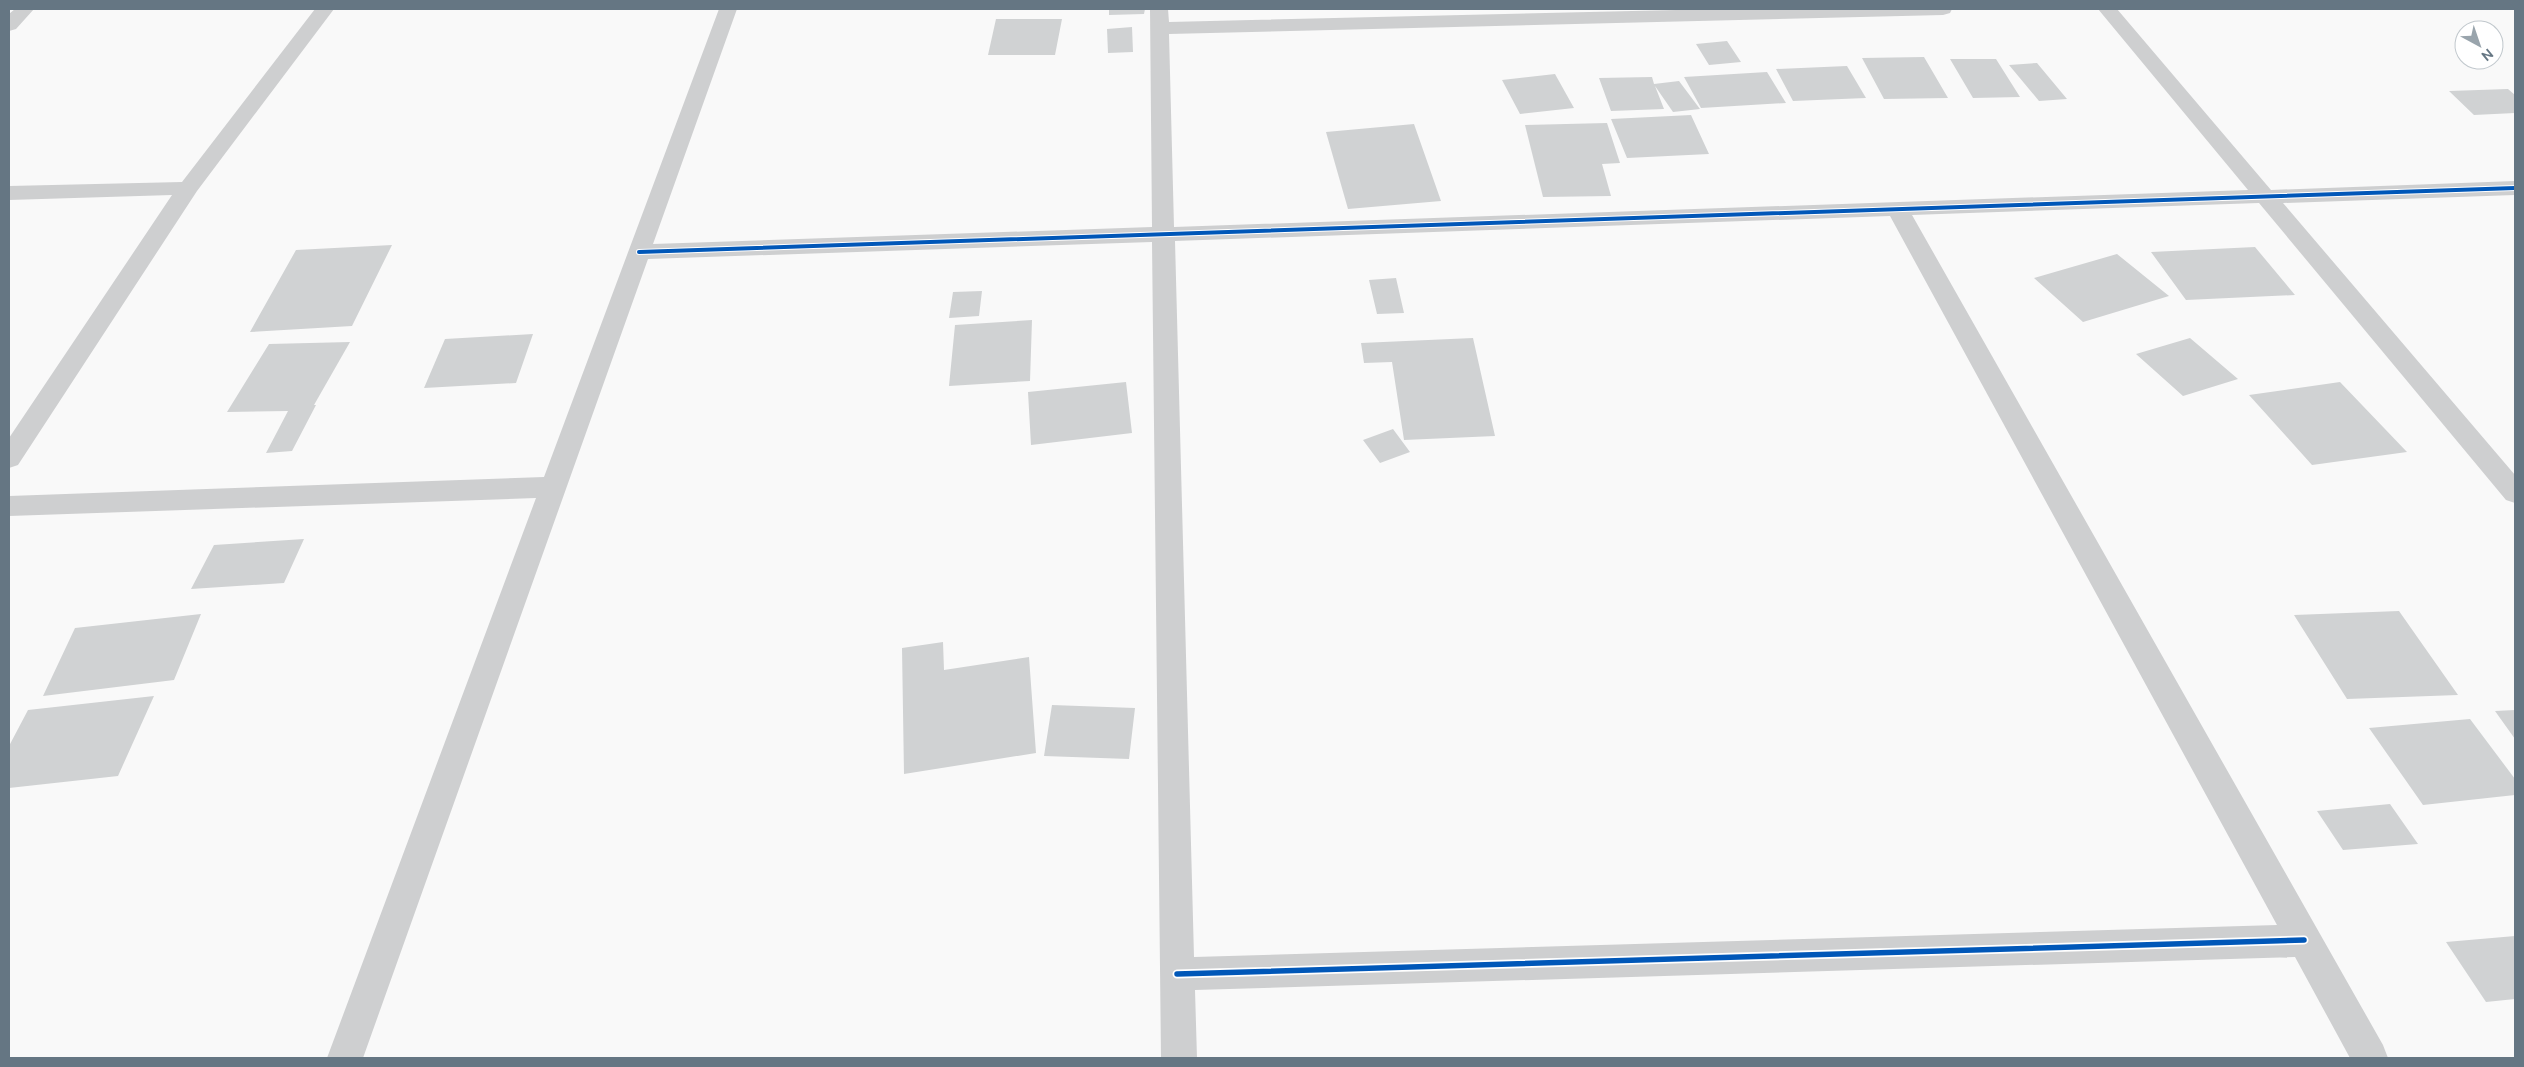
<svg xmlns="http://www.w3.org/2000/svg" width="2524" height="1067" viewBox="0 0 2524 1067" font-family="Ubuntu,sans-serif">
<rect width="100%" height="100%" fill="#f9f9f9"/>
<path fill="#d0d2d3" d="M1109,9H1145L1144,14L1109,15Z
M996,19H1062L1055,55H988Z
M1132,27L1133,52L1108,53L1107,29Z
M1727,41L1741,62L1709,65L1696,44Z
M1924,57L1948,98L1884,99L1862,58Z
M1950,59H1996L2020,97L1973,98Z
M2037,63L2067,99L2039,101L2009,65Z
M1847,66L1866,98L1793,101L1776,69Z
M1767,72L1786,103L1701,108L1684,77Z
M1555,74L1574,108L1520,114L1502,80Z
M1652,77L1654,84L1679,81L1700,109L1673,112L1655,86L1664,109L1611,111L1599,78Z
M2508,89L2515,95V113L2474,115L2449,91Z
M1691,115L1709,154L1627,158L1611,119Z
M1607,123L1620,163L1602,164L1611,196L1543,197L1525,125Z
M1414,124L1441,201L1348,209L1326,132Z
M392,245L352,326L250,332L296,250Z
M2255,247L2295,295L2186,300L2151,252Z
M2117,254L2169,296L2083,322L2034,278Z
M1396,278L1404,313L1377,314L1369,280Z
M982,291L979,316L949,318L953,292Z
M1032,320L1030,381L949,386L955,325Z
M533,334L516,383L424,388L445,339Z
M1473,338L1495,436L1404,440L1392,362L1364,363L1361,343Z
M2190,338L2238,379L2183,396L2136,354Z
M350,342L314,405H316L292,451L266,453L288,411L227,412L269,344Z
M1126,382L1132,433L1031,445L1028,392Z
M2340,382L2407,452L2312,465L2249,395Z
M1393,429L1410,452L1380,463L1363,440Z
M304,539L284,583L191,589L214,545Z
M2399,611L2458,695L2347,699L2294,615Z
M201,614L174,680L43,696L75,628Z
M943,642L944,670L1029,657L1036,753L904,774L902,648Z
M154,696L118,776L9,788V746L28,710Z
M1052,705L1135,708L1129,759L1044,756Z
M2515,710V739L2495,711Z
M2470,719L2515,779V795L2423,805L2369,728Z
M2390,804L2418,844L2343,850L2317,811Z
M2515,936V999L2486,1002L2446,942Z"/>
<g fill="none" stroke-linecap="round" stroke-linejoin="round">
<path fill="#cecfd0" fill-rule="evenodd" d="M15,9H34L16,29L9,31V14Z
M315,9H334L197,191L18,465L9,468V438L172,195L9,200V186L182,182Z
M719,9H737L653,244L1152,227L1150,9H1168L1169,22L1719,9H1952L1950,13L1943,15L1169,34L1174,227L2248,190L2098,9H2117L2271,190L2515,181V195L2283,203L2515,475V503L2506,500L2259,203L1912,215L2383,1045L2388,1058H2350L2295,957L1195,990L1197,1058H1161L1152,242L648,259L363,1058H327L536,498L9,516V496L544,477ZM1890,216L2277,925L1194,957L1175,241Z"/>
<g stroke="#fff" stroke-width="6">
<path id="cycleway-far1" d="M639,252L2515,188"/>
</g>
<g stroke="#fff" stroke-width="9">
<path id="cycleway" d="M1177,974L2304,940"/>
</g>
<use href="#cycleway-far1" stroke="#0057b8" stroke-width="4"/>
<use href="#cycleway" stroke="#0057b8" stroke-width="5.5"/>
</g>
<rect width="2524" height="1067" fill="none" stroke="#657683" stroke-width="20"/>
<g transform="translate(2479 45) rotate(140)"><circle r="24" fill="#ffffff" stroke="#c1c8cd"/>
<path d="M0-4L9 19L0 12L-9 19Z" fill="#99a4ac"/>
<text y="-8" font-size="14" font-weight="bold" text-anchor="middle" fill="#657683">N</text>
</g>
</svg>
